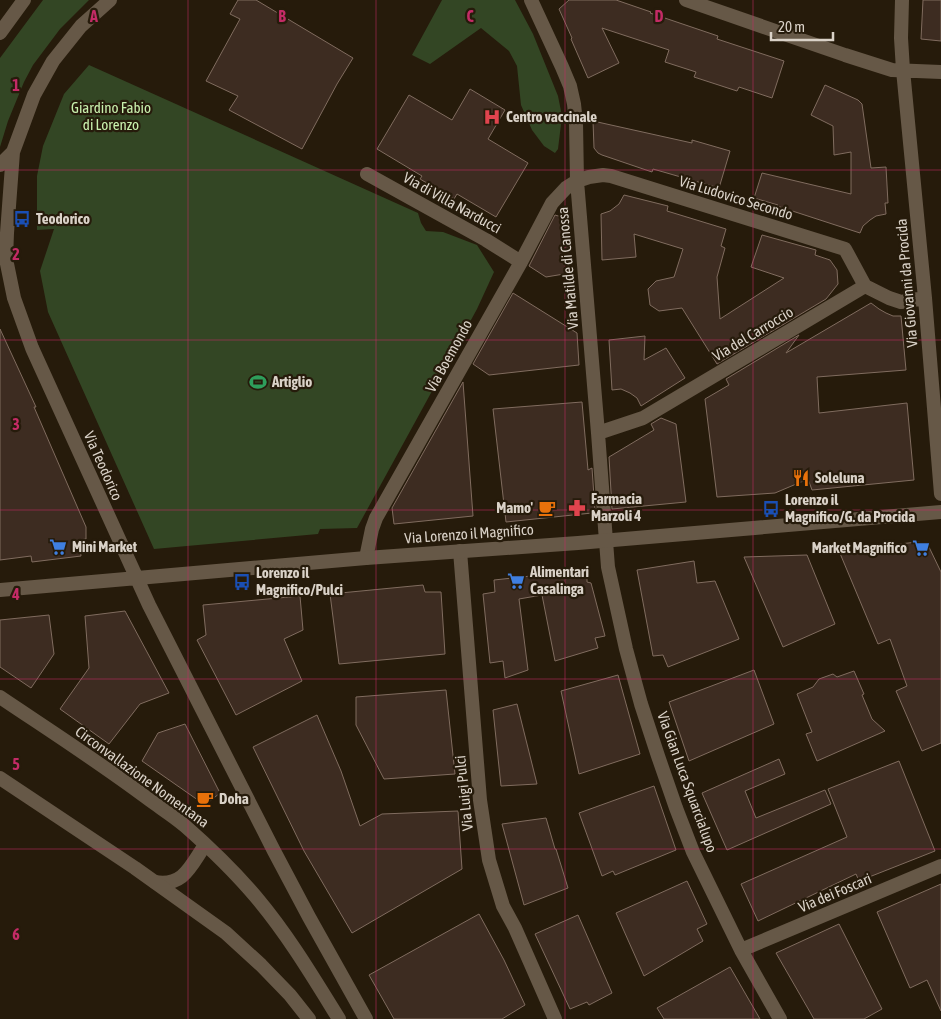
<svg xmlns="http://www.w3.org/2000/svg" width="941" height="1019" viewBox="0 0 941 1019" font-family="'Asap Condensed',sans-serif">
<rect width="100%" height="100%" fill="#261b0b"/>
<path fill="#334624" d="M43,0H89L60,29L33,65L24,82L8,121L0,147V58Z
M442,0H515L533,34L558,96L562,116L558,149L555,153L544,146L532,130L521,105L517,66L509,51L481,28L430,64L412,55Z
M89,65L418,213L421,223L426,231L443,232L477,245L494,272L477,309L357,528L320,529L318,534L154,549L48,312L40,271L54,229L37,230V176L43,146L64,94Z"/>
<path fill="#3d2c21" stroke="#806c5f" d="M238,0H256L353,58L337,84L302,149L229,110L238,96L206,81L240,19L230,14Z
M569,0H616L651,12L650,13L718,36L717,39L784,61L772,98L739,87L737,91L694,77L696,72L665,62L669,50L602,28L619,63L588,78L571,39L572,38L559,9Z
M923,0H941V41L921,39Z
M825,85L858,100L862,104L871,168L886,167L888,203H885L886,214L876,216L870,220L863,226L860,233L777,206L778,205L754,198L762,173L851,194V152L834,155L833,126L811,115Z
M470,89L505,110L488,139L528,163L496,217L457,194L454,199L420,179L422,176L377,149L409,95L452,120Z
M593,121L692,143V140L730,151L719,188L653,169L652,172L602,155L598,153L594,148Z
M624,195L668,206L667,211L726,229L721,246L725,248L717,277L720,319L784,278L751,267L762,235L816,250L815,255L830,260L837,270L838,284L826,299L717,364L682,308L659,311L650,305L648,289L656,281L674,277L683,249L634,234L636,257L602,260L601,214L610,211L619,204Z
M555,215L568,219L570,273L546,277L529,266Z
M513,293L577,333L579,365L489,375L473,364Z
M871,303L879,309L886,313L893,316H901L906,370L817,377L819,413L907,403L914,480L812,490L808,479L775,493L717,497L705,399L729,385L726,379L799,335L786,353Z
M0,329L36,407H34L86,527V539L79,540L81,556L32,562L31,556L0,560Z
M645,336L644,360L666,348L685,378L641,406L637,398L630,393L621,389L612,390L609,340Z
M463,382L473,516L394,524L392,508Z
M582,402L588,470L592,468L595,511H592V513L506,522L493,409Z
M661,418L676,424L686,502L612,509L609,457L654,430L651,424Z
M917,542L924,543L928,545L941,572V743L922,751L896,691L907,686L890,639L878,644L839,551Z
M807,555L835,624L783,647L744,557Z
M694,561L697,583L715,581L739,639L668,667L663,655L653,656L637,570Z
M577,571L579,574H587V582L591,583L605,636L595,638L598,648L555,661L542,595L519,599L528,670L505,678L503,661L490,663L483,594L495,592L494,580Z
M423,585L425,592H441L445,654L339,664L330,594Z
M300,596L303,630L284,639L302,681L236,715L197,640L206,635L203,605Z
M125,611L169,693L140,704L109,744L60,709L89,668L85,616Z
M49,615L54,654L31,688L0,667V620Z
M754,670L774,724L689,761L669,702Z
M854,671L864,694L862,695L872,719L885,731L817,761L806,734L812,732L797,694L813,687L819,679L833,674L837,677Z
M618,675L640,754L579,774L561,691Z
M446,690L455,774L384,779L356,725V697Z
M517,704L537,784L501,786L493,710Z
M317,715L341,771L360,826L382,814L458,811L462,869L352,933L304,851L253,747Z
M185,724L220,793L205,805L142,761L158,733Z
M779,759L785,774L745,791L756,818L825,790L831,804L727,850L702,793Z
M899,761L935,851L859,881L856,874L758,921L741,884L847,837L828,789Z
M654,786L676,850L615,875L613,871L602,876L579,813Z
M546,818L555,849H556L568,888L524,905L502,824Z
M687,881L707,924L697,929L703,941L644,976L616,913Z
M941,884V1011L927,980L910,988L877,912Z
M479,914L504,960L525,1005L502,1019H394L369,975Z
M578,915L612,993L589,1005L587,1002L570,1009L535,934Z
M839,924L882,1009L864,1019H814L776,953Z
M730,967L760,1019H664L657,1008Z"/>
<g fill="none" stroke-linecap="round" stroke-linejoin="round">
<path stroke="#665847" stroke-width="14" d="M531,0L562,67L570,86L574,104L576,123L577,181L598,433L606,541L608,567L626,649L641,704L658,756L676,808L693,852L741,950L780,1019
M686,0L845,55L892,70L941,72
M902,0L901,38L903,70L925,298L941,494
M367,174L486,240L521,262
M598,433L643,418L865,286L889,298L901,302L925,298
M460,551L480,800L489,860L503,906L515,928L555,1019
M366,558L372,529L376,518L521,262L552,203L566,188L577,181L589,177L603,175L611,176L845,249L865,286
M155,882C184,887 191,865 205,845
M741,950L941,866"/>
<path stroke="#665847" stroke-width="14" d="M0,33L24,0
M13,152L7,233L6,259L14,298L32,348L149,605L274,851L309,917L366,1019
M0,165L13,152L34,95L53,61L81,26L110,0
M0,590L366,558L578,543L941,512
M0,697C49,730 99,762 147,798C159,807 172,815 184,825C209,847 234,871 256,897C288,935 313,977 339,1019
M0,778L135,868L226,933L261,965L290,995L309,1019"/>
</g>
<path fill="none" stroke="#c42b66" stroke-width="1" stroke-opacity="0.55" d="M188,0V1019M376,0V1019M565,0V1019M753,0V1019M0,170H941M0,340H941M0,510H941M0,679H941M0,849H941"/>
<defs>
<g id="hospital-bare" transform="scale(1.35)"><path d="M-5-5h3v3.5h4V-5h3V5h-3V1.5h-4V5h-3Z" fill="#e0444e" stroke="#261b0b" stroke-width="2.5" paint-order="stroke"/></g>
<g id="bus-bare" transform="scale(1.35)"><path d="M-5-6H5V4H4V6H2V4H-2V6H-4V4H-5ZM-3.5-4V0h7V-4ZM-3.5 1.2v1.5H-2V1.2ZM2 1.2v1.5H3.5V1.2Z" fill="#1a4fb4" stroke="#261b0b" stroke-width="2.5" paint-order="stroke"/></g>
<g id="stadium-bare" transform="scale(1.35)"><path d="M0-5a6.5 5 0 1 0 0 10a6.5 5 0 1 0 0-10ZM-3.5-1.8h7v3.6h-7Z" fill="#2e9e5b" stroke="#261b0b" stroke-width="2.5" paint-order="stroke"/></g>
<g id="restaurant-bare" transform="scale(1.35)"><path d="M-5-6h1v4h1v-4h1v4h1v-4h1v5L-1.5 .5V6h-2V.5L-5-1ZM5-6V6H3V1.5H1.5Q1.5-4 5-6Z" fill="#e8710a" stroke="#261b0b" stroke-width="2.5" paint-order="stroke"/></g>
<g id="cafe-bare" transform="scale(1.35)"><path d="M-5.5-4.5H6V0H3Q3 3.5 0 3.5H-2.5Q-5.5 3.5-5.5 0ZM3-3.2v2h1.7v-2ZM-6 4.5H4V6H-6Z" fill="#e8710a" stroke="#261b0b" stroke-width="2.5" paint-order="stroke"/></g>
<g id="pharmacy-bare" transform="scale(1.35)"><path d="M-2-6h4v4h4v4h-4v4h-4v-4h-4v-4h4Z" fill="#e0444e" stroke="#261b0b" stroke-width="2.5" paint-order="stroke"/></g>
<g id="supermarket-bare" transform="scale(1.35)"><path d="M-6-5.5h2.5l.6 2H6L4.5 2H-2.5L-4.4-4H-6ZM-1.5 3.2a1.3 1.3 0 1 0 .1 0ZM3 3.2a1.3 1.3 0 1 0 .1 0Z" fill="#3f7fe0" stroke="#261b0b" stroke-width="2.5" paint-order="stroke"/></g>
</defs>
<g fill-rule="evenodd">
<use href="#hospital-bare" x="492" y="117"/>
<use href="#bus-bare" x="22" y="219"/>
<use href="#stadium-bare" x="258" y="382"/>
<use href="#restaurant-bare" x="801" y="478"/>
<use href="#cafe-bare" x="547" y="508"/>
<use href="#pharmacy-bare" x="577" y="508"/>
<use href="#bus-bare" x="771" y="509"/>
<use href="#supermarket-bare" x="58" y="547"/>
<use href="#supermarket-bare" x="921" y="548"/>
<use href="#supermarket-bare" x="516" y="581"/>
<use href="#bus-bare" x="242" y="582"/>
<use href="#cafe-bare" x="205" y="799"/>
</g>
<g text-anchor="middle" stroke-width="4.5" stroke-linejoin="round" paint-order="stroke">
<g font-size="15" fill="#c7eeac" stroke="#261b0b">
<text x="111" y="113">Giardino Fabio<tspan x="111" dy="17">di Lorenzo</tspan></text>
</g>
<g font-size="15" font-weight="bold" fill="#dad2c8" stroke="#261b0b" text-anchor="start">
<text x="506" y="122">Centro vaccinale</text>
<text x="36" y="224">Teodorico</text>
<text x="272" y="387">Artiglio</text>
<text x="815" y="483">Soleluna</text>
<text x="591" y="504">Farmacia<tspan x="591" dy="17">Marzoli 4</tspan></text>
<text x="785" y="505">Lorenzo il<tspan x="785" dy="17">Magnifico/G. da Procida</tspan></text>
<text x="533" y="513" text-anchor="end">Mamo'</text>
<text x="72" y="552">Mini Market</text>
<text x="907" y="553" text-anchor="end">Market Magnifico</text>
<text x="530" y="577">Alimentari<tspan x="530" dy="17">Casalinga</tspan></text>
<text x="256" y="578">Lorenzo il<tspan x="256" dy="17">Magnifico/Pulci</tspan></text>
<text x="219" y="804">Doha</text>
</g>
<g font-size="15" fill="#dad2c8" stroke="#261b0b">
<text transform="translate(736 198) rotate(17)" y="5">Via Ludovico Secondo</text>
<text transform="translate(452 203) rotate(29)" y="5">Via di Villa Narducci</text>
<text transform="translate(568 268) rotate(-95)" y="5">Via Matilde di Canossa</text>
<text transform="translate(907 283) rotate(-95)" y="5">Via Giovanni da Procida</text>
<text transform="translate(753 334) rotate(-31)" y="5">Via del Carroccio</text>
<text transform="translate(449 356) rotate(-61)" y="5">Via Boemondo</text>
<text transform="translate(103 466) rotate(66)" y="5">Via Teodorico</text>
<text transform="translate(469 534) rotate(-4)" y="5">Via Lorenzo il Magnifico</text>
<text transform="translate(142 777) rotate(36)" y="5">Circonvallazione Nomentana</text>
<text transform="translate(687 782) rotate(70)" y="5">Via Gian Luca Squarcialupo</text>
<text transform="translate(464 793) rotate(-96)" y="5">Via Luigi Pulci</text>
<text transform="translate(835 893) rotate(-23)" y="5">Via dei Foscari</text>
</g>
</g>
<g font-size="16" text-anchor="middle" font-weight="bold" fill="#c42b66" stroke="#261b0b" stroke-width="4.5" stroke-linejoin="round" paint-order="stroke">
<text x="94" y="22">A</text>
<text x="282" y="22">B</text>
<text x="470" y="22">C</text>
<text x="659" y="22">D</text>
<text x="16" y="91">1</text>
<text x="16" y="260">2</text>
<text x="16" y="430">3</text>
<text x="16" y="600">4</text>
<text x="16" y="770">5</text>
<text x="16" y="940">6</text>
</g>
<path d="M771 32v8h62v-8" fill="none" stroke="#dad2c8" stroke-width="2.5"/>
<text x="778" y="32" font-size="15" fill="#dad2c8" stroke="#261b0b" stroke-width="4" paint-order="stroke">20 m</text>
</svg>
